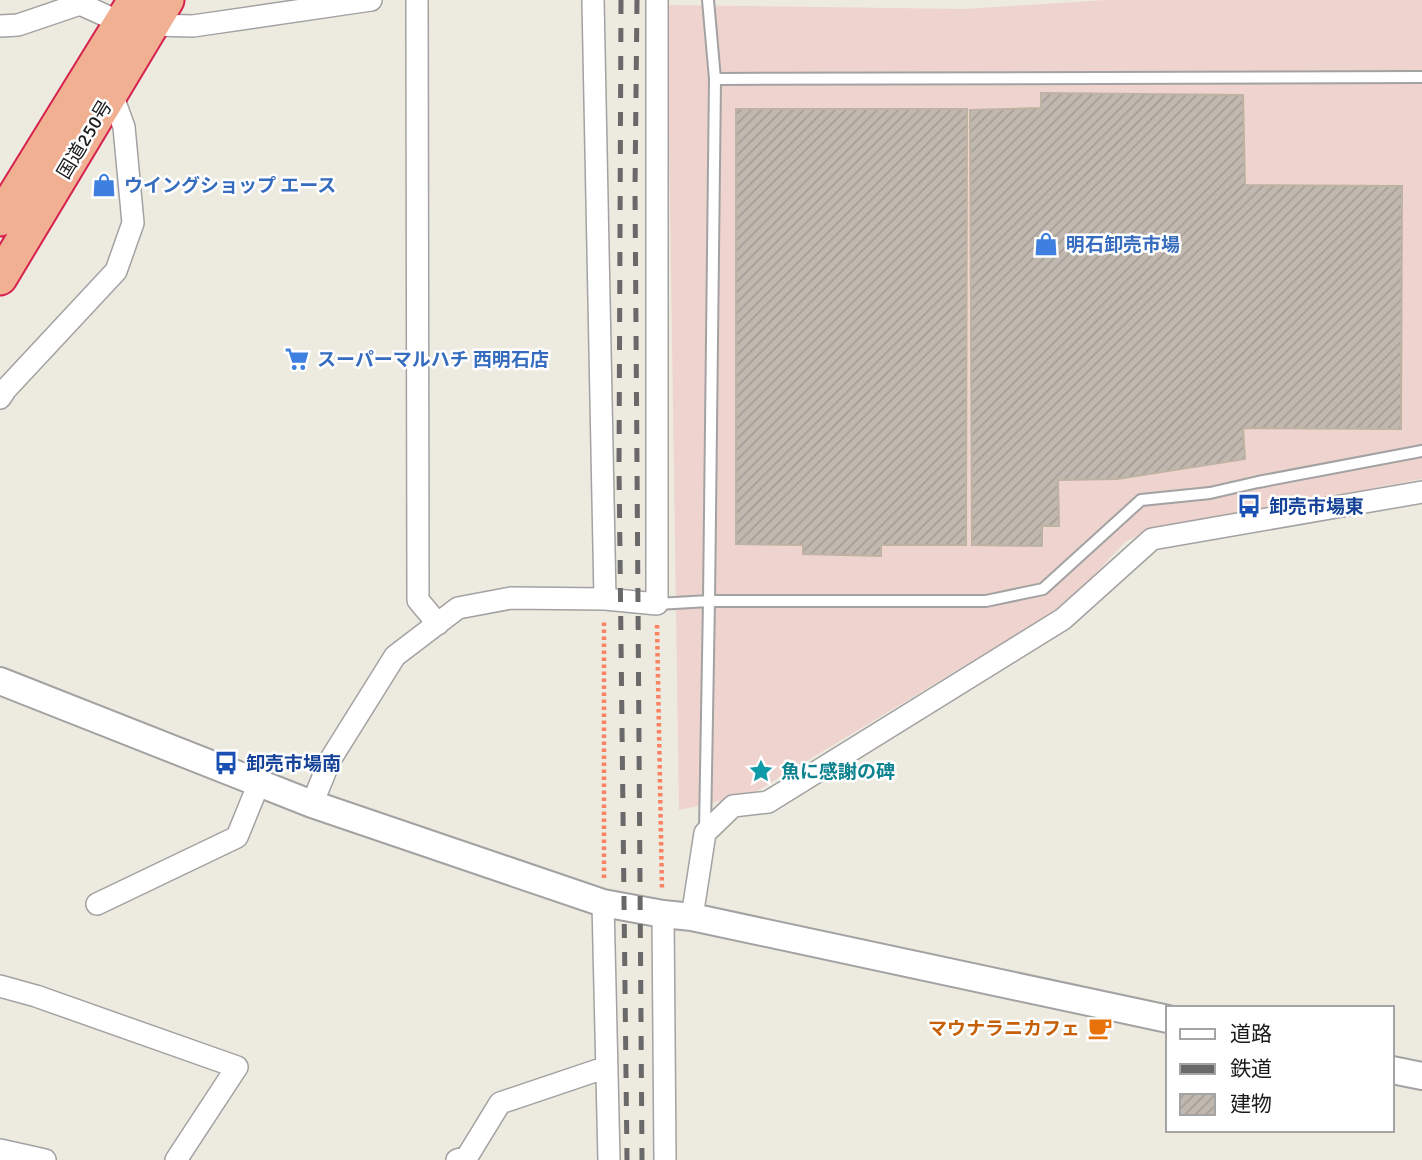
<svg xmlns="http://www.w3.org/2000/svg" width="1422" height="1160" viewBox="0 0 1422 1160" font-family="Signika,'Noto Sans JP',sans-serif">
<defs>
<pattern id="building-hatch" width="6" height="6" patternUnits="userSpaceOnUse" patternTransform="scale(1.75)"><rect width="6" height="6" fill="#c1b9b0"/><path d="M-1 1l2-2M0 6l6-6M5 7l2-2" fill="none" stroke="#a59e97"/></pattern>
</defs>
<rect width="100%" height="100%" fill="#edeae0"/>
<path fill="#efd3ce" d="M1107,0H1422V479L1145,532L1125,542L1067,604L752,794L679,810L667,5L964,9Z"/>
<path fill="url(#building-hatch)" stroke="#beb2a2" stroke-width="2" d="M1041,93L1243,95L1245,185L1402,186L1401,429L1243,428L1245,459L1117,479L1058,480L1059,526H1042V546L972,545L970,110L1041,108Z
M736,109H967L966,545H881V556L803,554V545L736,544Z"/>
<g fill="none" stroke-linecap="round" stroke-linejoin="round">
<g stroke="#a2a2a2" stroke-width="14">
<path id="service" d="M715,79L1422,77
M657,604L709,601H986L1043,589L1141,500L1210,493L1258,482L1422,451
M705,830L709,601L715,79L708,0"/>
</g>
<g stroke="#a2a2a2" stroke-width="24">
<path id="minor" d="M81,0L80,4L122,23L152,25L193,26L371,0
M417,0L418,600L438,624
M593,0L605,599
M0,26L18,25L80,4
M0,398L6,389L116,271L133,223L124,127L112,94
M312,804L330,760L395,656L458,608L511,598L605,599L657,604V0
M603,903L609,1160
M97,904L237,837L259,783
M663,914L665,1160
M692,917L705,833L733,806L768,802L1063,619L1152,539L1422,492
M0,986L36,996L237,1067L176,1160
M0,1150L45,1160
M457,1160L467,1157L500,1103L607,1067"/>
</g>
<g stroke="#a2a2a2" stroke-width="30">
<path id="tertiary" d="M0,681L312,804L603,903L663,914L692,917L1168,1019
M1392,1070L1422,1076"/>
</g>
<g stroke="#d6214e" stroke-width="37">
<path id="trunk" d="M0,219L135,0
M0,278L167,0"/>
</g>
<path stroke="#fb8263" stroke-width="4.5" stroke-dasharray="3.5 3.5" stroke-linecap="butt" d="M657,625L662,890
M604,878V620"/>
<use href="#service" stroke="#fff" stroke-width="10"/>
<use href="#minor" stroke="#fff" stroke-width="21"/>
<use href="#tertiary" stroke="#fff" stroke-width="26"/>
<use href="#trunk" stroke="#f1b092" stroke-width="33"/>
<path stroke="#696969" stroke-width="5" stroke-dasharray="14 14" stroke-linecap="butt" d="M621,0L619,468L627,1160
M637,0L635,189L642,1160"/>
</g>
<defs>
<g id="shop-bare" transform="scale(1.89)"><path d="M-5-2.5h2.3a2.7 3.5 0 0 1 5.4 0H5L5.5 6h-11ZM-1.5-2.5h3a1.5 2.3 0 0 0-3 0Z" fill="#3f7fe0" stroke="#fff" stroke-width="2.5" paint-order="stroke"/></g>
<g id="supermarket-bare" transform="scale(1.89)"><path d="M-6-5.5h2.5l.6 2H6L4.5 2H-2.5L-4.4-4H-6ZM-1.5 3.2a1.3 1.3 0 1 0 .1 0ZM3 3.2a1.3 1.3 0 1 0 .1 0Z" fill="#3f7fe0" stroke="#fff" stroke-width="2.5" paint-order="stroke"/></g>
<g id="bus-bare" transform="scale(1.89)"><path d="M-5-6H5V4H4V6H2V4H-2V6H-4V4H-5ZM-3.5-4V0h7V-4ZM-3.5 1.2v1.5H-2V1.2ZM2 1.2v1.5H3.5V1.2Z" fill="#1a4fb4" stroke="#fff" stroke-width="2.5" paint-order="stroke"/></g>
<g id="sight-bare" transform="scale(1.89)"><path d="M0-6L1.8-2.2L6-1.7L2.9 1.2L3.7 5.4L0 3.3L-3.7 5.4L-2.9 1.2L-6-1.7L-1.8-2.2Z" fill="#0f9aa8" stroke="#fff" stroke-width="2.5" paint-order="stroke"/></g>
<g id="cafe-bare" transform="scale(1.89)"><path d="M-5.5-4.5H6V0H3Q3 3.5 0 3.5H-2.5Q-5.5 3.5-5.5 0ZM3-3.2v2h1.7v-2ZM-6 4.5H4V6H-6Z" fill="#e8710a" stroke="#fff" stroke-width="2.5" paint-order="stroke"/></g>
</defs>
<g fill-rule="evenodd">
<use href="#shop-bare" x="104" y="185"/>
<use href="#shop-bare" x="1046" y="244"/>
<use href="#supermarket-bare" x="297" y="359"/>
<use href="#bus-bare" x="1249" y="506"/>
<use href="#bus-bare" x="226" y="763"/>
<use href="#sight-bare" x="761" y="771"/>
<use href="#cafe-bare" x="1100" y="1028"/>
</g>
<g text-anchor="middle" stroke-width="5" stroke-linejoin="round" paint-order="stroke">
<g font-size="19" fill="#1b1b1b" stroke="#fff">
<text transform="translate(84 139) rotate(-59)" y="7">国道250号</text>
</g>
<g font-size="19" font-weight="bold" fill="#366cbe" stroke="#fff" text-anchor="start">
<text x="124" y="192">ウイングショップ エース</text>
<text x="1066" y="251">明石卸売市場</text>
<text x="317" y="366">スーパーマルハチ 西明石店</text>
</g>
<g font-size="19" font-weight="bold" fill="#164399" stroke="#fff" text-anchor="start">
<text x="1269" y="513">卸売市場東</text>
<text x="246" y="770">卸売市場南</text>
</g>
<g font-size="19" font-weight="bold" fill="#0d838f" stroke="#fff" text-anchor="start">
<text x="781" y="778">魚に感謝の碑</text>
</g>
<g font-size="19" font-weight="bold" fill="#c56008" stroke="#fff" text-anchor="end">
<text x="1080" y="1035">マウナラニカフェ</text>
</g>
</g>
<rect x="1166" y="1006" width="228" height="126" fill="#ffffff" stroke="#a4a4a4" stroke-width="2"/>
<rect x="1180" y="1029" width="35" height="10" fill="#ffffff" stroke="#a4a4a4" stroke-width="2"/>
<text x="1230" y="1041" font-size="21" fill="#1b1b1b">道路</text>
<rect x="1180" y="1064" width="35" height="10" fill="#696969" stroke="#a4a4a4" stroke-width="2"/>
<text x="1230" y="1076" font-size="21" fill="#1b1b1b">鉄道</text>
<rect x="1180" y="1094" width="35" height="21" fill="url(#building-hatch)" stroke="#a4a4a4" stroke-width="2"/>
<text x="1230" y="1111" font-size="21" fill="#1b1b1b">建物</text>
</svg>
